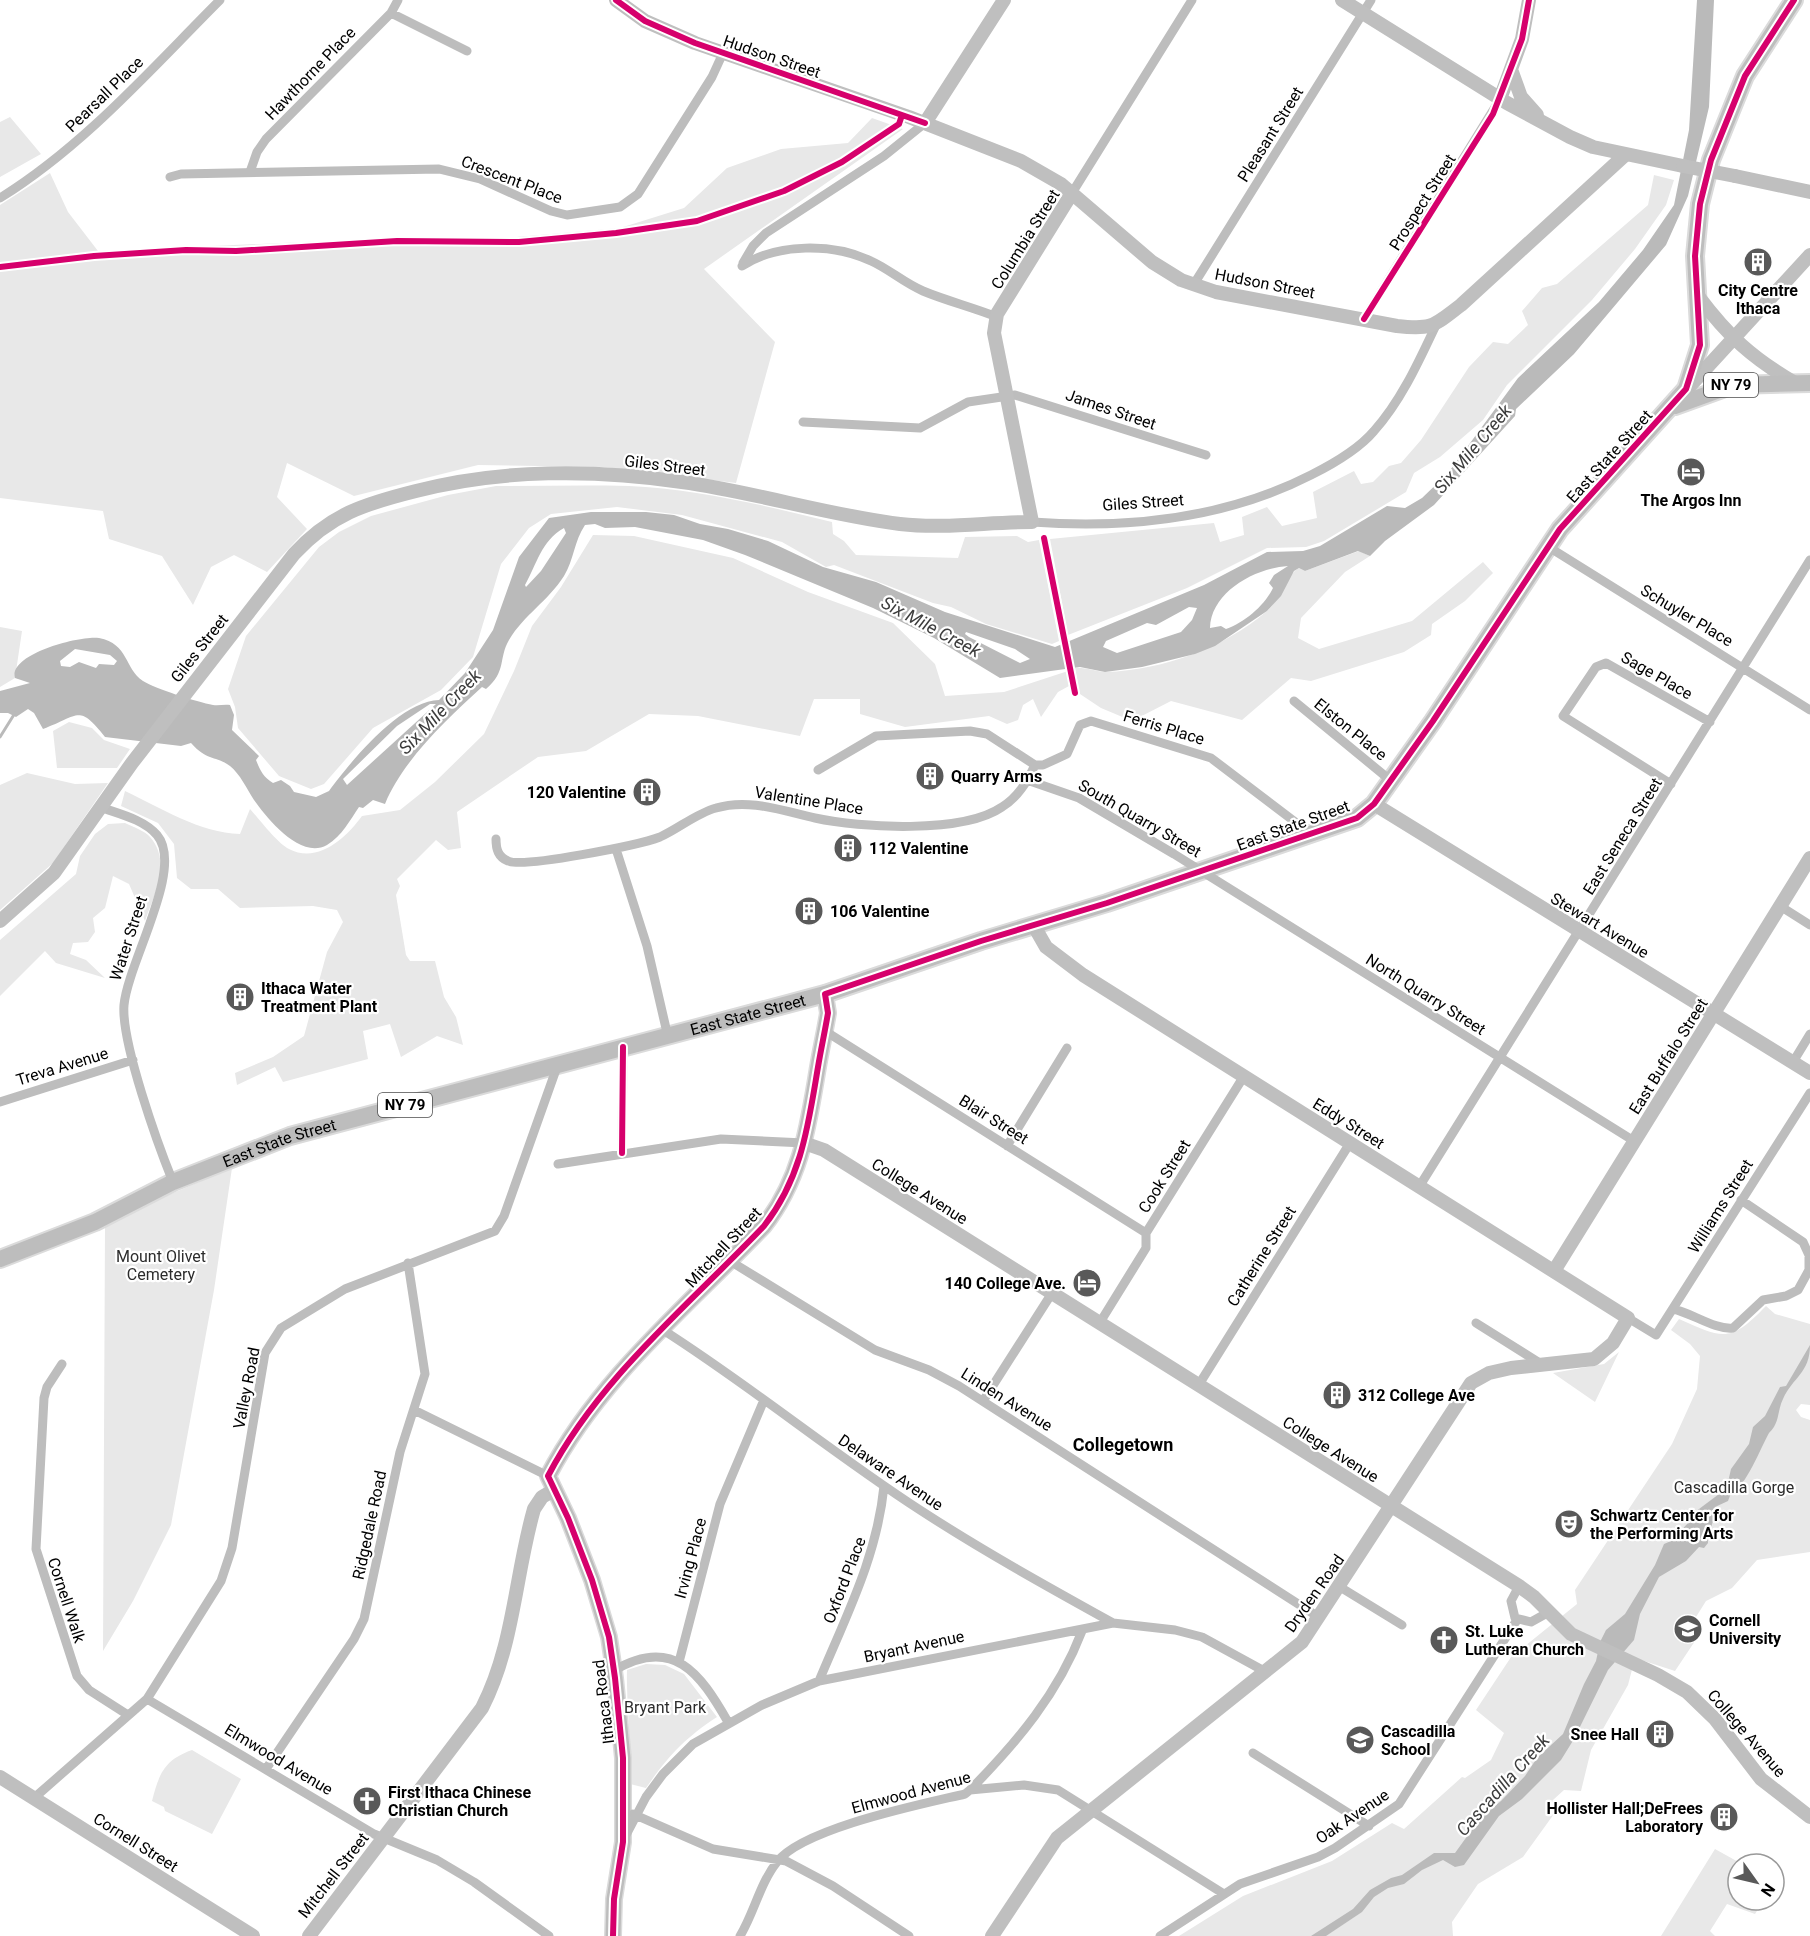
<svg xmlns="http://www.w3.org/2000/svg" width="1810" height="1936" viewBox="0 0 1810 1936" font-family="Roboto,sans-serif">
<rect width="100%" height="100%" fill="#fff"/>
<path fill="#e8e8e8" d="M10,117L41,154L0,177V122Z
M872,118L903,129L704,269L775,342L736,483L604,467L478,465L354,496L287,463L277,497L307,529L267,572L234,555L211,567L193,605L162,556L109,539L103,511L0,498V205L50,173L68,212L98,251L371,239L505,238L620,228L684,208L727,168L781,149L848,143Z
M1654,175L1674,180L1666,205L1635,249L1592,300L1507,385L1483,420L1440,457L1414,473L1406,492L1324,541L1306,547L1267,548L1187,588L1068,635L1050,539L1214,523L1220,542L1244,535L1242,517L1267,507L1282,526L1317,518L1313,492L1354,471L1361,484L1373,482L1389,466L1401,463L1421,440L1469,367L1493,342L1508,344L1528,325L1522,311L1542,288L1557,284L1648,205Z
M496,486C540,486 585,485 629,486C697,489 767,506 832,522L833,534L844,541L856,555L958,558L965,537L1017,536L1028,542L1039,540L1059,641L1052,644L986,624L951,607L933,603L834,565L826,567L782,542L682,515L617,507L551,514L529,528L501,564L473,657L441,690L373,728L324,784L311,789L279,776L238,728L235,707L228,689L246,636L319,547L339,532L371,516L448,495Z
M593,535L634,536L733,558L808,592L893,623L935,664L945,696L1004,692L1068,671L1069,686L1058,692L1041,717L1033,699L1023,705L1018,720L1007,724L989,716L905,727L860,714V699H814L800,736L698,716L649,714L586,751L538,757L457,812L461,848L448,850L436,840L397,879L400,886L396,895L406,955L410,961H435L444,997L456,1017L463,1045L437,1036L401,1057L390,1024L363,1031L368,1059L283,1082L275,1067L237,1085L235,1073L273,1057L304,1036L327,952L343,922L337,910L313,906L240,908L218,889H191L177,878L174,844L158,823L121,806L125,791C161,808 200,833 240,834L250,809C259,819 278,844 289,849C318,864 346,838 362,816L400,810L435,782L484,734L514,671L532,626L561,587Z
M1359,551L1370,556L1345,572L1301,618L1298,638L1319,649L1412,621L1483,562L1493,573L1465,601L1432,624L1431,635L1404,652L1311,681L1291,678L1242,720L1171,701L1132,721L1101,708L1080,694L1075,668C1085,667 1096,672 1106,672C1163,670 1224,648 1267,611C1280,600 1287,574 1299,568L1305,571Z
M0,627L22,631L15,678L0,687Z
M69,722L92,728L104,740L130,749L117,768H57L53,731Z
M27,773L75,784L108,783L53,863L0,910V785Z
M125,823C133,827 145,831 150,837C172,862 154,895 145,921L129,884L113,876L105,908L93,918L95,932L88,942L73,943L70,954L86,960L105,978L56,963L45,951L0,996V940L76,874L80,856L95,834L108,824Z
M232,1168L214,1290L171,1525L133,1601L103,1651L105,1227L166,1196Z
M1766,1306L1775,1314L1810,1324V1405L1801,1404L1796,1410L1801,1417L1810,1420V1552L1757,1560L1732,1588L1706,1601L1686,1633L1695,1641L1675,1671L1635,1658L1628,1685L1591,1750L1581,1791L1564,1790L1553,1800L1559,1807L1523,1857L1478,1884L1452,1922L1453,1936H1179L1243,1896L1332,1861L1392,1823L1404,1829L1462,1777L1465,1778L1491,1760L1504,1733L1476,1710L1519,1645L1525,1646L1577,1604L1575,1590L1672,1444L1697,1389L1700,1356L1690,1344L1671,1330L1679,1319C1724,1339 1730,1343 1766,1306Z
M1619,1352L1595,1402L1553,1373L1604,1364Z
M646,1664L665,1665L684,1674L717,1717C685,1738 668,1756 646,1788L630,1784C632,1746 626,1708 627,1670Z
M192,1750L241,1779L212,1834L165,1811L164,1807L152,1801C159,1774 164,1760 192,1750Z
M1715,1849L1742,1864H1738V1900H1764L1755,1914L1727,1904L1710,1931L1715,1936H1661Z"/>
<path fill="#bababa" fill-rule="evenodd" d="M1697,0H1714L1709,107L1688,196L1666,245L1574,354L1516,409L1515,416L1434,505L1385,541L1370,556L1358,551L1305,571L1299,568L1294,571L1281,596L1267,611L1215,646L1195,654L1142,667L1105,672L1080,667L1000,678L934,638L873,608L745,555L703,540L635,527L605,528L595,524L585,525C574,541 574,560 564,576C548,601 524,615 509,640C498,659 507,671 486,689L482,687C447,719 403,760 385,804L373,800L363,808L359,807C350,820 342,836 327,845C300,860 267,818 254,800C247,789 240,774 230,766C215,755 208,762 191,743L181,746L105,737C78,703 79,716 43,729L34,713L28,709L16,717L8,713H0V691L30,683L15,678C8,654 81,635 99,638C129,644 124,668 143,681C156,689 197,702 213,705C219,706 224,704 230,705L234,715L232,730L259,756L256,760C260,770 263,777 273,783L281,780L290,786L294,792L316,797L329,791C351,761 400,701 439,700L465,673L493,630L519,557L549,518L591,512H646L674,515L700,524L728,529L768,541L823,567L876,582L945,612L1055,647L1204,585L1267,552L1303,551L1320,546L1387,506L1405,508L1422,498L1448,473L1518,378L1599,302L1643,250L1674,205L1689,130ZM564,528L566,533L541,571L526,587L525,585C537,564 541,541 564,528ZM1288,566L1274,575L1269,583L1273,588C1264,606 1245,622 1226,629L1221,626L1210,628C1211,592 1255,568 1288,566ZM1189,607L1197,608L1192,620L1181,632L1117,653L1103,647L1106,641L1147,623L1156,625ZM966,632L1015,649L1030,659L1020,663L969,637L965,634ZM75,649L110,655L117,661L114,665L99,664L96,668L79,662L70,667L61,666L60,661ZM430,704H436L347,785L343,779L397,726Z
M1810,1345C1810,1373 1793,1377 1783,1399C1777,1411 1780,1423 1769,1433C1760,1449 1746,1487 1731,1493L1728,1501L1715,1507C1716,1521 1707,1531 1708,1543L1704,1548L1699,1547L1686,1561L1659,1577L1640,1614L1634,1640L1608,1670L1574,1739L1561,1760L1522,1799L1499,1816L1464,1865L1455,1867L1443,1860L1422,1870L1404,1884L1388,1888L1374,1897L1362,1912L1326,1936H1311L1353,1909L1370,1890L1391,1878L1402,1875L1434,1853H1455L1481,1817L1501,1801L1525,1776L1537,1758L1563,1734L1584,1684L1596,1661L1600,1642L1606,1630L1625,1614L1655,1565L1664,1544L1671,1541L1688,1523L1691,1515L1719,1494L1728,1482L1731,1469L1749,1444L1753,1427L1765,1416L1780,1387L1786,1386Z"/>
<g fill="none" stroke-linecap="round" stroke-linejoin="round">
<path stroke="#bababa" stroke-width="3" d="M0,737L15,713"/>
<g stroke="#dbdbdb" stroke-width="18">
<path id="primary" d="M613,1936L614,1899L623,1842V1758L615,1678L609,1637L592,1580L568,1518L548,1476C599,1378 689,1305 764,1226C802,1177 808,1126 818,1067C821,1049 825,1031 828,1013L825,994"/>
</g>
<g stroke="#dbdbdb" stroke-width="20">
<g id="highway">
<path d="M1675,406L1733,385L1810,383"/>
<path id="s1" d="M0,1259L95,1222L173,1182L290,1136L825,994L981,941L1107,903L1357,818L1374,804L1433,721L1560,529L1686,389L1700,345L1695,256L1700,204L1711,160L1745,76L1794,0"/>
</g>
</g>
<path stroke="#bdbdbd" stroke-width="9" d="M391,13L467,51
M250,172L257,152L266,139L391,13L398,0
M170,177L181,174L439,169L480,179L551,211L567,215L620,207L638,194L712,77L723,53
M1072,193L1192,0
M0,198C85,145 150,70 220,0
M743,263L753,246L766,233L884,156L925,123
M742,266C777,243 833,243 871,261C889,269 904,283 923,291C947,301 972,307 997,317
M1194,284L1371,0
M1364,319L1500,99
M803,422L920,428L968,402L1015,395L1206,455
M1032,522C1128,529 1225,519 1311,475C1333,464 1358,450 1374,431C1401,401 1419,361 1436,325
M1547,546L1810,710
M1294,701L1390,780
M1035,765H1043L1067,754L1080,725L1091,721L1211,758L1311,834
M818,770L876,736L970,731L987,734L1035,765
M1027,780L1079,798L1174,854L1634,1141
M1671,784L1563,716L1596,667L1606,663L1710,722
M100,807C119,814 143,819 157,835C185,868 128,962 124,1005C121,1042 158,1145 173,1182
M496,839C496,849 498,857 508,861C524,868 639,845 660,837C678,829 697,813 716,808C749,798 783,811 815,818C860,828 963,834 1002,807C1018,797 1027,782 1035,765
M616,849L647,946L668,1037
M1780,906L1810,925
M825,1031L1146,1233
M1793,1062L1810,1034
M0,1102L133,1060
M1007,1146L1067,1048
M622,1153L623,1047
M558,1164L721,1139L804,1143
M1419,1187L1810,560
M730,1261L875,1350L929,1370L959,1386L1320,1618
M1673,1309C1692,1313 1715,1330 1733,1328L1763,1300L1786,1296L1798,1290L1809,1270V1255L1803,1242L1741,1200
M1628,1318L1656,1335L1810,1093
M1476,1323L1543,1365
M1099,1324L1146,1248V1233L1244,1076
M663,1330C751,1386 832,1453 920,1510C983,1551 1048,1587 1113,1623
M62,1364L47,1387L44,1398L36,1549L77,1676L89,1690L128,1715
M1198,1386L1350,1143
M983,1401L1052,1293
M414,1410L548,1476
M1519,1586L1511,1601L1515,1618L1531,1622L1549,1612
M1340,1587L1402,1625
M679,1662L720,1504L764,1400
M613,1671C673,1635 700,1673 728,1722
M819,1681C846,1616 877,1557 884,1486
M147,1699L374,1834L437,1860L474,1882L549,1936
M1253,1753L1369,1826
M266,1769L354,1639L364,1619L400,1452L425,1374L408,1263
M970,1790C1017,1742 1058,1694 1082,1631
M34,1798L147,1699L221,1581L232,1548L265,1353L281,1328L345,1289L495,1231L504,1216L558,1064
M633,1814L713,1849L786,1861L833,1886L909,1936
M625,1837L646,1797L663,1774L693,1744L762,1705L819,1681L1113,1623L1175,1630L1202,1637L1266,1672
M740,1936C754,1913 760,1883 777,1862C803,1828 923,1804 965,1794L970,1790L1024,1785L1058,1790L1224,1894
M1160,1936L1240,1884L1318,1857L1335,1848L1399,1804L1517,1620"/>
<path stroke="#bfbfbf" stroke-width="14" d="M616,0L645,21L695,43L909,117L1021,161L1061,184L1152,262L1181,280L1216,292L1397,326C1433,330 1433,326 1461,305L1625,155
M1342,0L1507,103L1570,137L1593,147L1683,166
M1512,72L1521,97L1537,115
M1500,99L1522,39L1529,0
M925,123L1004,0
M1735,176L1810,192
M1698,296C1728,336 1752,358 1795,383
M1688,388L1810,255
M1374,804L1810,1073
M0,921L54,873L132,763L294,554C331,514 364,504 416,491C501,469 595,469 682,482C755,492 827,515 900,524C944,529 988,522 1032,522L994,333L997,314L1072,193
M804,1143L824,1150L1519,1586L1534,1597L1571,1634L1658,1675L1687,1692L1715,1719L1761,1779L1810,1817
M1554,1271L1810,858
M0,1777L253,1936
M309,1936L482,1708C514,1646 515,1575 534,1509L542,1497L554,1490
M992,1936L1057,1838L1302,1642L1471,1383L1489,1373L1511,1368L1594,1359L1613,1343L1628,1318L1083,975L1046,947L1034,926"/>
<use href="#primary" stroke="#bdbdbd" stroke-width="15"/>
<use href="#highway" stroke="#bdbdbd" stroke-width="16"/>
<path stroke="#bfbfbf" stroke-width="14" d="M1683,166L1735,176"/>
<g stroke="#fff" stroke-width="10">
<path id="cycleway" d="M616,0L645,21L695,43L925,123
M0,267L94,256L186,250L236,251L397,241L519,242L616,233L697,221L784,191L842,162L899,124L902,115
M1364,319L1493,114L1522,39L1529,0
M1044,538L1075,693
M622,1153L623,1047
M613,1936L614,1899L623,1842V1758L615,1678L609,1637L592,1580L568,1518L548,1476C599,1378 689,1305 764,1226C802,1177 808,1126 818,1067C821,1049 825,1031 828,1013L825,994L981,941L1107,903L1357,818L1374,804L1433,721L1560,529L1686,389L1700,345L1695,256L1700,204L1711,160L1745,76L1794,0"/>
</g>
<use href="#cycleway" stroke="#d6006c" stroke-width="6"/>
</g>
<defs>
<g id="building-disc" transform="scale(1.5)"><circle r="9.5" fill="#595959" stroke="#fff"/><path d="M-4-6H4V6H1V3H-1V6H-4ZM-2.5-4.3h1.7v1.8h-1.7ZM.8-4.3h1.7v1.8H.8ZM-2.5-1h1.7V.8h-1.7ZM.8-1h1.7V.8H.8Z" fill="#fff"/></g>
<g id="hotel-disc" transform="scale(1.5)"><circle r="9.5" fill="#595959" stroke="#fff"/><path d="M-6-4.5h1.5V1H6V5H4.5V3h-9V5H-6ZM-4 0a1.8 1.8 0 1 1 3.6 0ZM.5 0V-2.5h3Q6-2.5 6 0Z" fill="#fff"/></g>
<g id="theatre-disc" transform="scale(1.5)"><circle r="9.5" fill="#595959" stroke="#fff"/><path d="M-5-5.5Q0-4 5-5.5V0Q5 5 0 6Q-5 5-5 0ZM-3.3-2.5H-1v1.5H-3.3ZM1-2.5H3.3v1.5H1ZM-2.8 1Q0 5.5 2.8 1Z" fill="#fff"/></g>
<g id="university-disc" transform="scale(1.5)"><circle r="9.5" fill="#595959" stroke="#fff"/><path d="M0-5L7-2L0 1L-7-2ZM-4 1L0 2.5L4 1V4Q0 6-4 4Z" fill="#fff"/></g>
<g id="church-disc" transform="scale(1.5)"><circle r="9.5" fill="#595959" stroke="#fff"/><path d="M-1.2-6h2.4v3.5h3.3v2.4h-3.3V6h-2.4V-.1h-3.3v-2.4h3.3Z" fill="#fff"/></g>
<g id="school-disc" transform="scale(1.5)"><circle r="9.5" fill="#595959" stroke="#fff"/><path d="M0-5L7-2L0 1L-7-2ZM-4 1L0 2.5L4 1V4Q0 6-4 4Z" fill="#fff"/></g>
</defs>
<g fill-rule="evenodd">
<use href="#building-disc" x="1758" y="262"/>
<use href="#hotel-disc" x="1691" y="472"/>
<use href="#building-disc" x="930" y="776"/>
<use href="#building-disc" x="647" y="792"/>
<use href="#building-disc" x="848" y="848"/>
<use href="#building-disc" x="809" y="911"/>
<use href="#building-disc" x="240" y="997"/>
<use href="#hotel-disc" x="1087" y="1283"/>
<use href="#building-disc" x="1337" y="1395"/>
<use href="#theatre-disc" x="1569" y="1524"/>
<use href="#university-disc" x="1688" y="1629"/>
<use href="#church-disc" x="1444" y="1640"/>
<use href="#building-disc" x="1660" y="1734"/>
<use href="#school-disc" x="1360" y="1740"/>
<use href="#church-disc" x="367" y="1801"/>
<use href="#building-disc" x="1724" y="1817"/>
</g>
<g text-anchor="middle" stroke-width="4.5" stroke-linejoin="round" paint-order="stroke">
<g fill="#fff" stroke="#4c4c4c" stroke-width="1.5">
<rect x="1704" y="373" width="54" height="24" rx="4.5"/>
<rect x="378" y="1093" width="54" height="24" rx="4.5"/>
</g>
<g font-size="15" font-weight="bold" fill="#000">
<text x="1731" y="390">NY 79</text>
<text x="405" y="1110">NY 79</text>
</g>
<g font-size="16" fill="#000" stroke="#fff">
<text transform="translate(772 56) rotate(19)" y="6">Hudson Street</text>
<text transform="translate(310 73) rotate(-46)" y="6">Hawthorne Place</text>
<text transform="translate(104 94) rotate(-44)" y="6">Pearsall Place</text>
<text transform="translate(1270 134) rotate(-58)" y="6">Pleasant Street</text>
<text transform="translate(512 179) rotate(21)" y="6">Crescent Place</text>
<text transform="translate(1422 202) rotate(-58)" y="6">Prospect Street</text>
<text transform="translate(1025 239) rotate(-58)" y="6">Columbia Street</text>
<text transform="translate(1265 283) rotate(11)" y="6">Hudson Street</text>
<text transform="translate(1111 409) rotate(19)" y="6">James Street</text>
<text transform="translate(1609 456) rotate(-48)" y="6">East State Street</text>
<text transform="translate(665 465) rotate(7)" y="6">Giles Street</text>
<text transform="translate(1143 502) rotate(-4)" y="6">Giles Street</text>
<text transform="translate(1687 615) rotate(31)" y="6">Schuyler Place</text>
<text transform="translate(199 648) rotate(-52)" y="6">Giles Street</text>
<text transform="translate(1657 675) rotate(30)" y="6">Sage Place</text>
<text transform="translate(1164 727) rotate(17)" y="6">Ferris Place</text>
<text transform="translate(1351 729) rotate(39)" y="6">Elston Place</text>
<text transform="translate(809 800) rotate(9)" y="6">Valentine Place</text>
<text transform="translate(1140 818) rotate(30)" y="6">South Quarry Street</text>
<text transform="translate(1293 825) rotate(-20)" y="6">East State Street</text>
<text transform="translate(1622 836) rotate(-58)" y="6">East Seneca Street</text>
<text transform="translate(1600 925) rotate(31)" y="6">Stewart Avenue</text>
<text transform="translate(128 938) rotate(-72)" y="6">Water Street</text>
<text transform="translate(1426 994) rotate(32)" y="6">North Quarry Street</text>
<text dy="6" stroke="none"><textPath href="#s1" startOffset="789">East State Street</textPath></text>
<text transform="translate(1668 1056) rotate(-58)" y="6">East Buffalo Street</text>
<text transform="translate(62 1066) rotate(-17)" y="6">Treva Avenue</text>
<text transform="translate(994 1119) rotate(32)" y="6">Blair Street</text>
<text transform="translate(1349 1123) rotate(32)" y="6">Eddy Street</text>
<text dy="6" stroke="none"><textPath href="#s1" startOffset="303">East State Street</textPath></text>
<text transform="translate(1164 1176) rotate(-58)" y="6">Cook Street</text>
<text transform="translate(920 1191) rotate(32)" y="6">College Avenue</text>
<text transform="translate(1720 1206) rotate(-58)" y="6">Williams Street</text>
<text transform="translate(723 1247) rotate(-47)" y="6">Mitchell Street</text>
<text transform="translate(1261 1256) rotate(-58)" y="6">Catherine Street</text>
<text transform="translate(246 1388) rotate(-79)" y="6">Valley Road</text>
<text transform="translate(1007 1399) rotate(32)" y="6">Linden Avenue</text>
<text transform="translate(1331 1449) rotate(32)" y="6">College Avenue</text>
<text transform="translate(891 1472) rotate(34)" y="6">Delaware Avenue</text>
<text transform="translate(369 1525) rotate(-78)" y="6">Ridgedale Road</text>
<text transform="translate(690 1558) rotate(-75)" y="6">Irving Place</text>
<text transform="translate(844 1580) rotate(-69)" y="6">Oxford Place</text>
<text transform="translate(1314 1593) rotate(-55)" y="6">Dryden Road</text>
<text transform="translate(67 1600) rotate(72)" y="6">Cornell Walk</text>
<text transform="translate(914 1646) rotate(-12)" y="6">Bryant Avenue</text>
<text transform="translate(603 1702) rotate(-97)" y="6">Ithaca Road</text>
<text transform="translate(1747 1733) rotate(49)" y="6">College Avenue</text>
<text transform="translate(279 1759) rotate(31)" y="6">Elmwood Avenue</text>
<text transform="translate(911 1792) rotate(-15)" y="6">Elmwood Avenue</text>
<text transform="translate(1352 1816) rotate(-34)" y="6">Oak Avenue</text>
<text transform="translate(136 1842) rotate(32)" y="6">Cornell Street</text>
<text transform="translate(333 1875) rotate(-52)" y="6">Mitchell Street</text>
</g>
<g font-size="16" font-weight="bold" fill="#000" stroke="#fff" text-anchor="start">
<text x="1758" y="296" text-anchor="middle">City Centre<tspan x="1758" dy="18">Ithaca</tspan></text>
<text x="1691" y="506" text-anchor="middle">The Argos Inn</text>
<text x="951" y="782">Quarry Arms</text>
<text x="626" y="798" text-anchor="end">120 Valentine</text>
<text x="869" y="854">112 Valentine</text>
<text x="830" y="917">106 Valentine</text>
<text x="261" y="994">Ithaca Water<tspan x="261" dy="18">Treatment Plant</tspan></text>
<text x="1066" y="1289" text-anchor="end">140 College Ave.</text>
<text x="1358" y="1401">312 College Ave</text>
<text x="1590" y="1521">Schwartz Center for<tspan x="1590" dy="18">the Performing Arts</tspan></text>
<text x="1709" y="1626">Cornell<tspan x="1709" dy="18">University</tspan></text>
<text x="1465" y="1637">St. Luke<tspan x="1465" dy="18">Lutheran Church</tspan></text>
<text x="1381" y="1737">Cascadilla<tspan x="1381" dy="18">School</tspan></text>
<text x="1639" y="1740" text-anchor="end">Snee Hall</text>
<text x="388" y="1798">First Ithaca Chinese<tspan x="388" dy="18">Christian Church</tspan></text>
<text x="1703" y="1814" text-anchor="end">Hollister Hall;DeFrees<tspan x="1703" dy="18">Laboratory</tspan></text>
</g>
<g font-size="16" fill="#2c2c2c" stroke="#fff">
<text x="161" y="1262">Mount Olivet<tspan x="161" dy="18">Cemetery</tspan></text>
<text x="1734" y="1493">Cascadilla Gorge</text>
<text x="665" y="1713">Bryant Park</text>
</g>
<g font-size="18" font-style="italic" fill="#3d3d3d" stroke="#fff">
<text transform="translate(1473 449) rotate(-50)" y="6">Six Mile Creek</text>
<text transform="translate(931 627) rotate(28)" y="6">Six Mile Creek</text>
<text transform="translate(440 712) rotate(-46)" y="6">Six Mile Creek</text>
<text transform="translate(1503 1785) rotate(-48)" y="6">Cascadilla Creek</text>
</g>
<g font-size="18" font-weight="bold" fill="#000" stroke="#fff">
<text x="1123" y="1451">Collegetown</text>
</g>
</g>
<g transform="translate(1756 1882) rotate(124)"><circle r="28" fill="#ffffff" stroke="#999999" stroke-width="1.5"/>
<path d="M0-4.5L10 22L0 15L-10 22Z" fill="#595959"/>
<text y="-9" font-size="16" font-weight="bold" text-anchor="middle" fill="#000000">N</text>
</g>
</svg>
